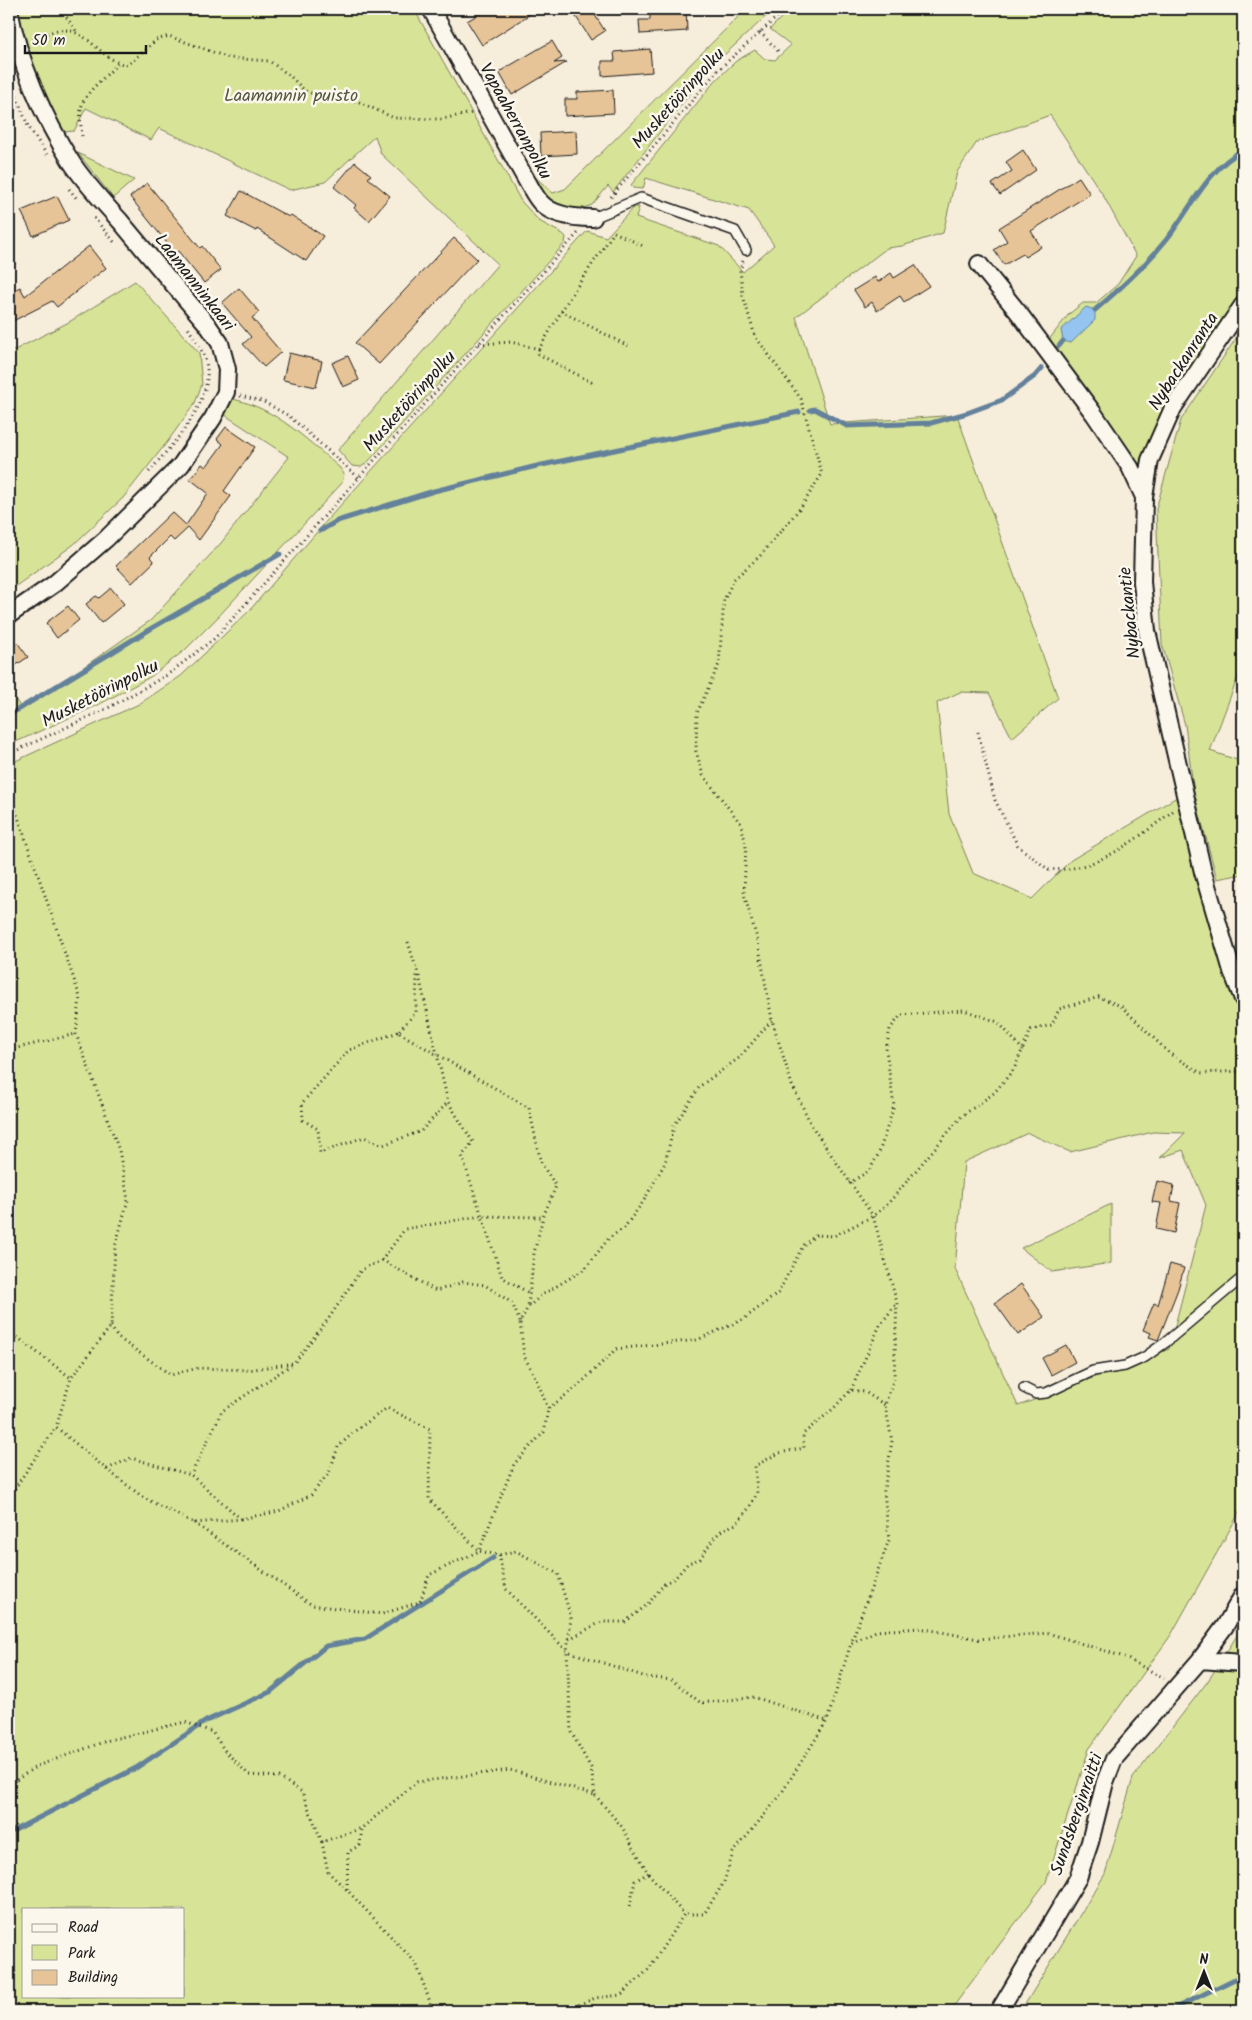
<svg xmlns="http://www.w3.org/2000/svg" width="1252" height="2020" viewBox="0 0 1252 2020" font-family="Kalam,sans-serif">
<rect width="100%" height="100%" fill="#f7eddb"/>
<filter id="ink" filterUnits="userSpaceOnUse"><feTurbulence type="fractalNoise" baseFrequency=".02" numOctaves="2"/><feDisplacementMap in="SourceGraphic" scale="10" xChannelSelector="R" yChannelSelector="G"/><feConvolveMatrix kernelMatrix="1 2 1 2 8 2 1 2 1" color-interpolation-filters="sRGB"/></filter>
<g filter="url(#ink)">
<path fill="#d7e497" stroke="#7a805a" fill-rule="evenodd" d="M17,9H414L521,201L539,221L563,234L566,237L565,243L367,463L361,467L352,466L338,450L498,264L381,154L375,136L325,182L290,190L159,128L151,140L86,108L74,131L63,132L35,71Z
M746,9H774L710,68L613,192L608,186L592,205L581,209H570L561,207L546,195L533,175L553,193L565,189Z
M790,9H1243V296L1219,333L1143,473H1138L1047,342L1069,314L1083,303H1096L1118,284L1136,256L1103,195L1050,115L977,142L957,172L943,233L902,246L887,248L796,317L830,424L957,415L1058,698L1012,738L989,693L960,692L937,703L949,814L973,873L1032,899L1071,860L1177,797L1225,973L1243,1017V1506L1171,1635L1089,1749L1046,1882L950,2011H9V764L139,704L181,676L249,611L329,518L587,231L606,237L634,207H639L636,218L719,246L743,272L774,245L749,210L646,178L643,189L633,188L631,185L714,82L736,61L755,50L765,59L775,60L791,45L770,29ZM1153,1132L1185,1133L1160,1158L1183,1150L1206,1205L1169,1349L1018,1406L955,1269L964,1162L1028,1133L1070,1152ZM24,1909H184V1996H24Z
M78,153L134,180L113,198Z
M135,281L199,353L202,384L195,403L168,441L123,498L73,545L9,591V353L69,322Z
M1243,328V663L1210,751L1243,762V874L1217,879L1194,793L1185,725L1162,644L1156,509L1181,420Z
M233,399C277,409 306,439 340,468L344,474L342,483L217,618L185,650L150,677L98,705L9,745V689L22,710L151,620L221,543L289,457L222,413L227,403Z
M1111,1204V1263L1052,1272L1021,1248Z
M1243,1626V2011H1021L1105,1874L1133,1778L1208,1681Z"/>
<path fill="#94c4ef" stroke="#64819b" d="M1086,307L1095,310V320L1071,343L1063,341L1061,330Z"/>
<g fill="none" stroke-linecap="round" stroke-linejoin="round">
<path stroke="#64819b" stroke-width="5" d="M1095,310C1120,289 1145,266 1166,240C1191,209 1207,169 1243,150
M1059,346L1063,341
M810,410L815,409L847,426L931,423L967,413L1002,400L1035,376L1042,368
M320,531L337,521L434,491L537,466L799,412
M9,715L152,628L280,554
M9,1833L136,1768L206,1721L270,1692L326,1646L365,1639L493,1558
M1169,2011L1243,1975"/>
</g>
<path fill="#e7c498" stroke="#1c1c1c" d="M488,9H538L482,45L467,21Z
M571,9H591L605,31L591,40Z
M686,9L687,31L640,34L639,20H650V10Z
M552,41L562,58L554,63L567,62L512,95L499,72Z
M650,49L652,72L602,76V61H615L614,52Z
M613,90L614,113L565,116V99H577V92Z
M576,131L577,154L541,156L540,133Z
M1023,150L1036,170L1000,195L992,184L1012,171L1006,162Z
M355,162L371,175L368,178L390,196L369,221L354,208L356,205L334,187Z
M1079,177L1090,194L1031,231L1041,247L1025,257L1023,254L1004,265L994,250L1007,241L999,228Z
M147,183L200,248L202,246L221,270L204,283L178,251L175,253L130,197Z
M241,191L289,217L291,215L323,236L306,261L257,229L256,231L227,216Z
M57,196L69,220L33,236L21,211Z
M454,238L477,259L379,364L355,343Z
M89,246L106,268L57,307L52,301L9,323V293L20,287L25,296Z
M915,265L929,286L904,302L900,296L877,311L872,302L865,307L854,290L875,277L878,282L891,273L894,278Z
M239,288L259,312L252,318L281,352L264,367L243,344L251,337L222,303Z
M289,353L322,361L316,387L283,380Z
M348,356L359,380L343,387L332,363Z
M226,427L255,447L224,491L231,496L199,540L188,528L174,541L170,537L150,557L154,562L132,583L116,566L172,512L186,525L208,493L190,479L202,464L206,467L223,444L217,439Z
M111,588L124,604L101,623L86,604L96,596L99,598Z
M68,606L79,620L57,638L46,623Z
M17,642L28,657L9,670V648Z
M1157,1181L1174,1185L1171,1201L1180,1203L1174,1233L1156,1229L1161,1203L1152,1202Z
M1170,1264L1184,1268L1178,1289L1158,1340L1149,1337L1151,1333L1143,1330L1154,1303L1158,1305Z
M1021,1284L1044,1317L1018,1335L995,1303Z
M1066,1345L1075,1362L1051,1375L1042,1358Z"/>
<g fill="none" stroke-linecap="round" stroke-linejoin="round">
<g stroke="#1c1c1c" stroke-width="12">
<path id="lane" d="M593,218L641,198L735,231L746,250
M1024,1388L1036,1394L1046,1393L1093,1371L1125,1366L1145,1357L1166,1342L1243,1277"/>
</g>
<g stroke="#1c1c1c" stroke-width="20">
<path id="street" d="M431,9L528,183C532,190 536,198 541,203C553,216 577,218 593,218
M979,264L1018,312L1094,414L1130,467L1144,497L1142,582L1147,631L1203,872L1232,971L1243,999
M1144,497L1150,460L1173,408L1243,305
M9,615L54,584L106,539L181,465L213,418L226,392L227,369L220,343L207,324C178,290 149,256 121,222C104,203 86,184 72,163C44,119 18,60 9,9
M1200,1660L1243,1663
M999,2011L1078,1878L1090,1842L1105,1782L1114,1759L1200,1660L1225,1626L1243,1595"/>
</g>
<path stroke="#1c1c1c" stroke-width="3" stroke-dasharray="1 4" stroke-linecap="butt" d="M61,9L76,31
M760,32L778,51
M33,40C41,37 51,31 59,30C88,27 101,62 128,65L156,40L169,36L229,58L269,61L289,75L305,91L328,99L357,101L394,118L441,119L473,113
M9,78L28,126L47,155
M82,136C81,126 79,115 82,105C87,90 107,76 118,63
M69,189L78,200
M611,197L717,71L786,9
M94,218L116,244
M743,261L740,270L743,296L755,336L801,399L822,474L801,507L760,556L734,579L724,600L719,664L697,713L696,751L703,775L741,824L746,845L744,894L758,942L772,1020L792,1085L813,1128L873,1216L897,1303L894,1378L885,1405L892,1441L884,1491L889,1540L851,1643
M561,311L628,346
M479,344L511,342L539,349L570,297L614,232L643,246
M539,349L538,354L593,383
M240,396L262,401L289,416L359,478
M149,472C172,444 215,402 206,362C203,350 194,338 188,328
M978,732L995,800L1018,846L1049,870C1057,869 1065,870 1073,868C1111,861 1144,833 1174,810
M9,754L108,708L167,675L215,638L578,233
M9,791L80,997L76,1034L119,1150L128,1200L115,1247L111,1326L71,1378L56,1427
M408,942L417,971L416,1012L398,1032L529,1108L541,1163L556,1186L543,1217L534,1253L528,1306
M419,976L448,1102L473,1142L462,1156L502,1277L529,1293
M398,1032L349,1050L302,1103L303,1120L318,1129L320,1153L364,1137L383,1145L421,1131L448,1102
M9,1050L76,1034
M1236,1101L1243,1097
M849,1183L869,1171L879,1153L894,1106L886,1050L890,1029L901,1015L964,1010L998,1022L1023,1050
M382,1260L436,1291L463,1282L485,1285L512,1303L520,1322
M111,1326L117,1337L171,1375L198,1368L248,1370L294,1363L329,1318L361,1270L382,1260L405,1229L481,1216L543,1217
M9,1331L71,1378
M851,1390L880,1325L897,1303
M548,1409L538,1383L524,1356L520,1322L528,1307L542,1295L585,1269L609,1238L624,1228L643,1202L665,1163L674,1126L700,1086L739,1058L772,1020
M107,1469L131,1458L191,1475
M9,1497L56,1427L106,1469L144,1498L194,1523L241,1519L279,1511L311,1495L329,1473L338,1447L355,1431L387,1408L430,1429L429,1499L479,1551L499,1555L516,1551L558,1574L571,1618L567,1651L571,1732L591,1768L595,1795L510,1770L417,1782L362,1828L322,1842L302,1792L279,1777L249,1775L225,1751L212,1732L185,1722L109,1740L37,1766L9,1785
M241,1519L191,1475L222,1411L291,1365
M194,1523L312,1605L382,1614L420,1602L429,1575L479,1551L514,1464L544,1432L548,1409L579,1385L616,1349L697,1340L744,1319L778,1293L803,1246L816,1235L834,1236L873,1216L886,1206L962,1116L994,1093L1014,1069L1031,1030L1052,1025L1059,1009L1099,997L1121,1006L1170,1054L1201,1073L1243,1071
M499,1555L506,1589L567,1651L646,1677L672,1680L701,1703L754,1697L827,1721
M569,1639L601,1622H625L647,1605L665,1583L675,1578L688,1563L700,1559L713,1539L722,1530L736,1524L749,1508L757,1493L755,1466L779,1453L804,1448L803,1434L833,1409L851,1390L865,1392L885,1405
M595,1795L622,1827L648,1873L684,1914
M322,1842L328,1872L347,1890L416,1963L430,2002L429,2011
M347,1889L348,1852L360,1845L362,1828
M630,1906L635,1881L648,1873
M571,2011L578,2005L595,1998L621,1995L649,1969L684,1914H704L724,1882L733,1853L779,1797L827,1721L851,1643L876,1631L920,1628L978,1639L1048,1633L1124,1657L1164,1678"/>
<use href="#lane" stroke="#fbf7ec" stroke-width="9"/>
<use href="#street" stroke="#fbf7ec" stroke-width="16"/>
</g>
</g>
<g text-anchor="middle" stroke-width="5" stroke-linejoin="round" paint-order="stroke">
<g font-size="18" fill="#545841" stroke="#fbf7ec">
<text x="291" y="101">Laamannin puisto</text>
</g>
<g font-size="18" fill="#1c1c1c" stroke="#fbf7ec">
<text transform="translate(678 98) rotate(-48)" y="6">Musketöörinpolku</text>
<text transform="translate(516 121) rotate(61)" y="6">Vapaaherranpolku</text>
<text transform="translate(195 282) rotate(52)" y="6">Laamanninkaari</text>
<text transform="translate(1183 361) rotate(-57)" y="6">Nybackanranta</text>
<text transform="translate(409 401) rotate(-48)" y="6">Musketöörinpolku</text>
<text transform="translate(1129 613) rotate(-96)" y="6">Nybackantie</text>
<text transform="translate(100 693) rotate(-27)" y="6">Musketöörinpolku</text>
<text transform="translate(1076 1814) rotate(-71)" y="6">Sundsberginraitti</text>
</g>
</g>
<rect width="1252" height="2020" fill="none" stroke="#fbf7ec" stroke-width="30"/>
<rect x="15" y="15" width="1222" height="1990" fill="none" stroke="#1c1c1c" stroke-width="2" filter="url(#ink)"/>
<rect x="22" y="1908" width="162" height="90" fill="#fbf7ec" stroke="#a29f99"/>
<rect x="32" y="1924" width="25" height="8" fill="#fbf7ec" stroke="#a29f99"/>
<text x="68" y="1932" font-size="15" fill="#1c1c1c">Road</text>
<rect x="32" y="1945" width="25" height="15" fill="#d7e497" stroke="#a29f99"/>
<text x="68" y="1958" font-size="15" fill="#1c1c1c">Park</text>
<rect x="32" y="1970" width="25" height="15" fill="#e7c498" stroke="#a29f99"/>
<text x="68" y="1982" font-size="15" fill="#1c1c1c">Building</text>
<g transform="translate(1204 1972)" stroke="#fbf7ec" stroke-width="4" paint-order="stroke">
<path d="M0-4L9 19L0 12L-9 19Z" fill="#1c1c1c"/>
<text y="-8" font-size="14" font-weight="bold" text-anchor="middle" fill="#1c1c1c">N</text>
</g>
<path d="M25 45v8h121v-8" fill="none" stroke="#1c1c1c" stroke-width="2.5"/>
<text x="32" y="45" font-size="15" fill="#1c1c1c" stroke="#fbf7ec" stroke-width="4" paint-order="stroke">50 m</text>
</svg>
